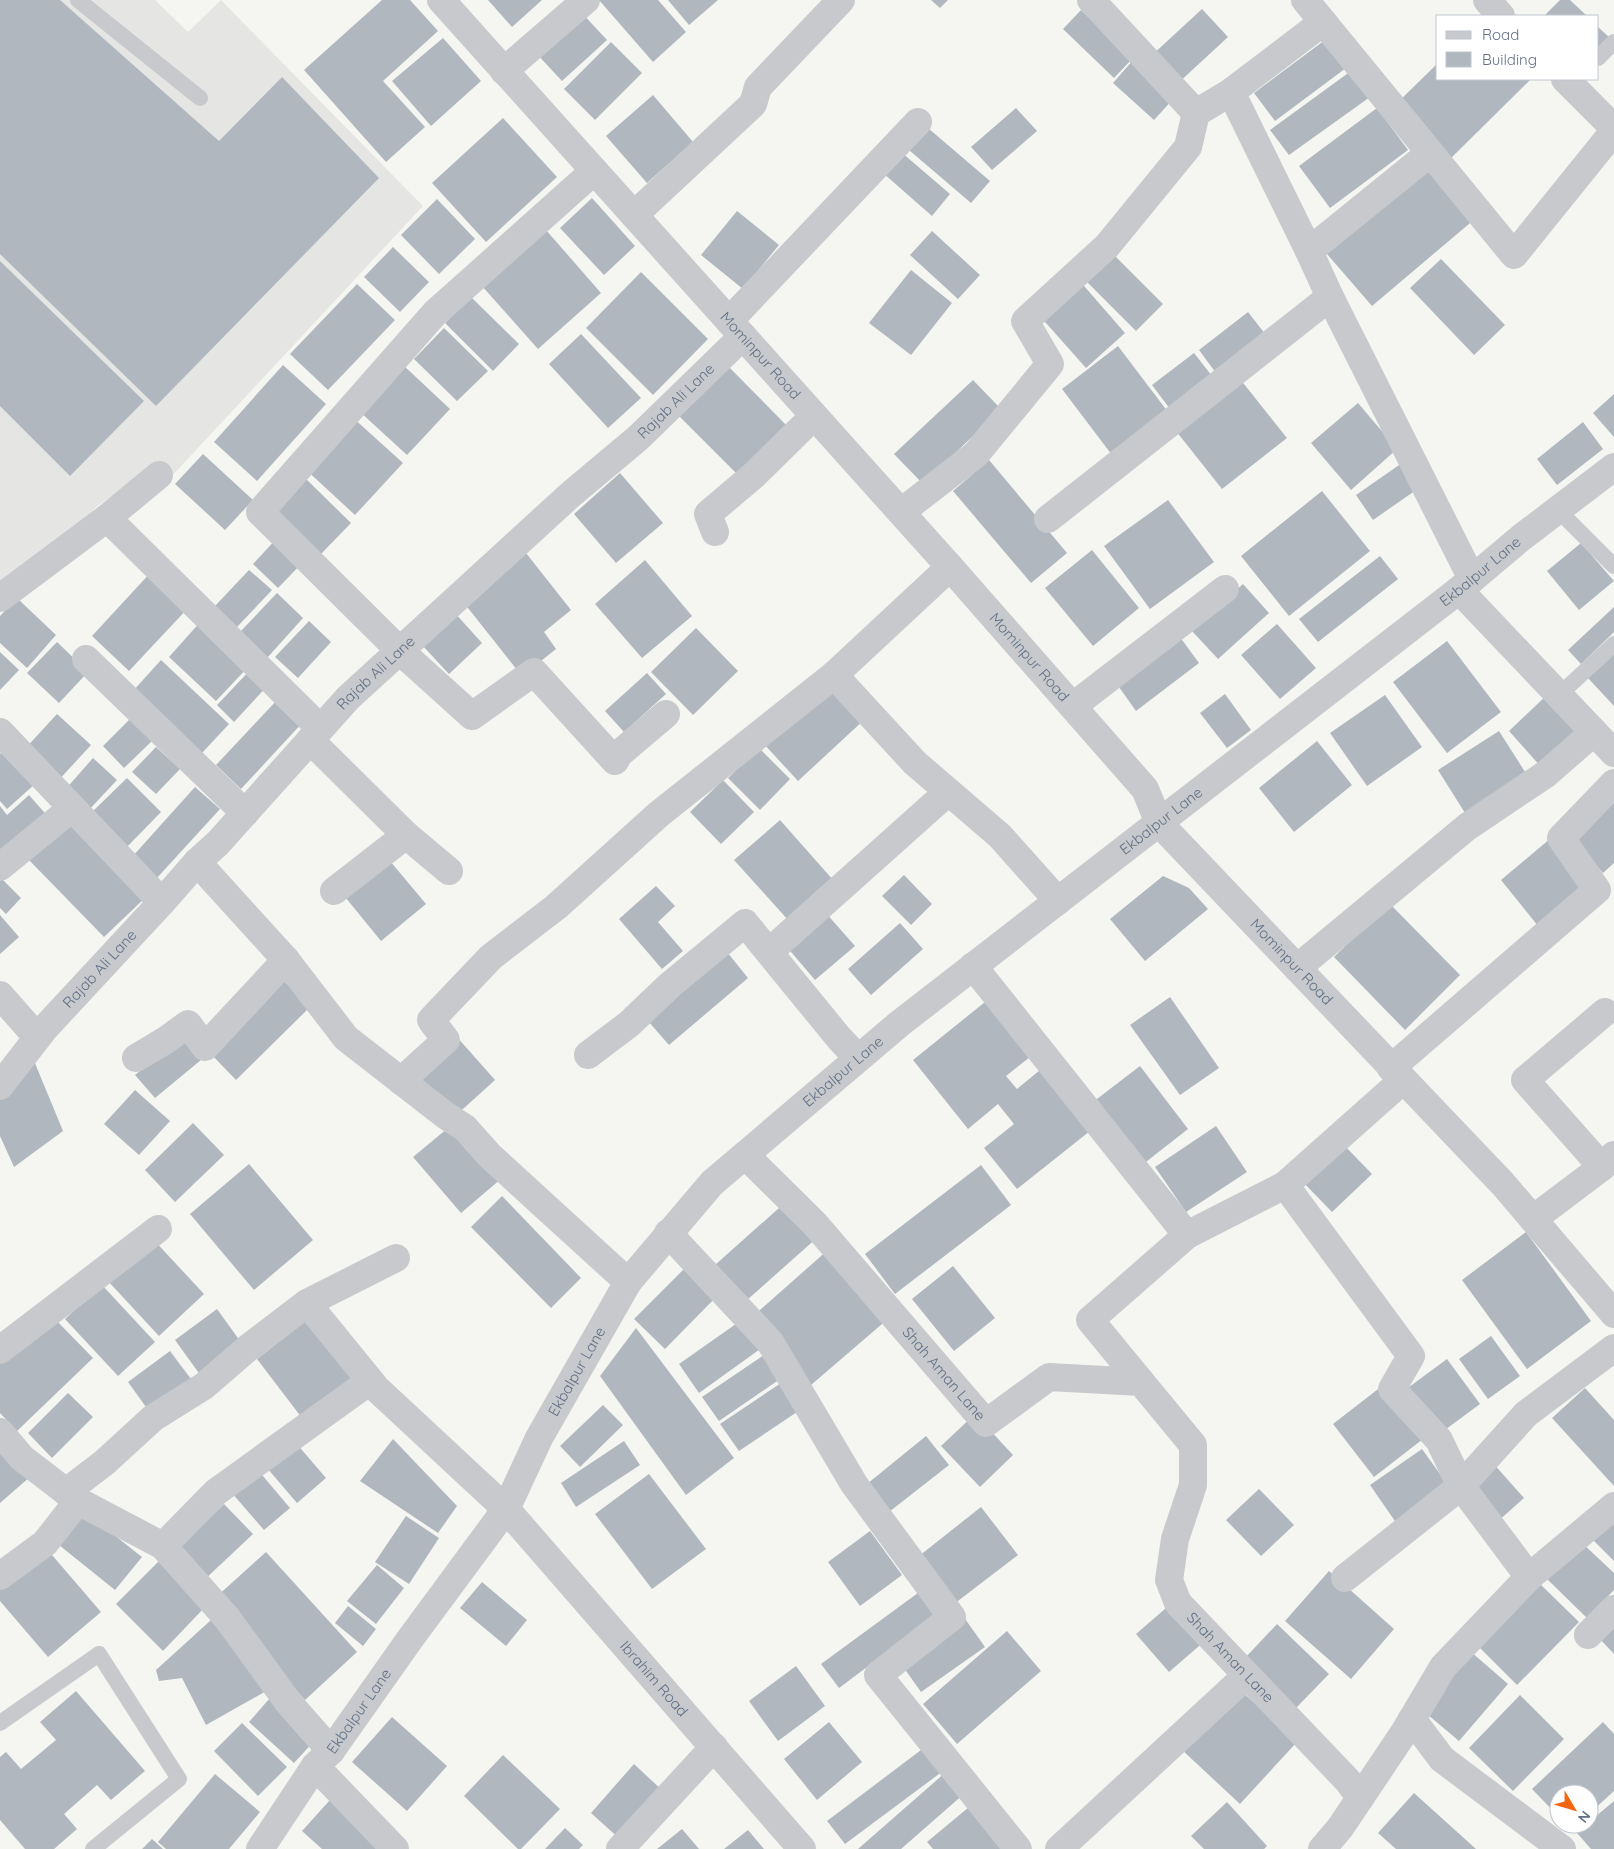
<svg xmlns="http://www.w3.org/2000/svg" width="1614" height="1849" viewBox="0 0 1614 1849" font-family="Quicksand,sans-serif">
<rect width="100%" height="100%" fill="#f5f6f1"/>
<path fill="#e5e6e4" d="M0,0H155L188,32L221,0L423,206L171,477L155,465L95,508L10,601L0,610Z"/>
<path fill="#b1b7be" d="M0,0H60L219,141L282,77L379,178L156,406L0,254Z
M382,0H410L438,31L383,81L425,127L386,162L304,70Z
M488,0H542L512,27Z
M599,0H658L686,32L653,62Z
M668,0H718L689,25Z
M931,0H948L940,8Z
M1560,0H1570L1587,16H1544Z
M1202,9L1228,37L1176,85L1150,57Z
M1081,10L1132,59L1114,78L1063,29Z
M580,11L607,40L562,81L535,52Z
M1598,27L1610,38L1598,50Z
M1329,37L1350,65L1275,121L1254,93Z
M443,38L481,81L431,126L392,81Z
M611,42L642,73L595,120L564,89Z
M1134,59L1175,97L1154,120L1113,83Z
M1438,63V79H1531L1448,161L1394,106Z
M1351,71L1370,97L1289,155L1270,130Z
M653,95L693,142L647,183L606,136Z
M1016,108L1037,131L992,170L971,147Z
M1377,108L1408,150L1330,208L1299,166Z
M503,118L557,177L486,242L432,183Z
M928,128L990,181L971,203L909,150Z
M901,152L950,194L932,216L883,173Z
M1431,165L1476,218L1372,306L1327,254Z
M592,198L635,246L604,275L560,228Z
M437,199L475,239L439,274L401,235Z
M737,211L779,245L743,289L701,255Z
M546,230L601,293L538,349L482,286Z
M932,231L980,275L958,299L910,255Z
M393,247L429,282L400,312L364,277Z
M1110,251L1163,304L1136,331L1083,278Z
M1441,259L1505,325L1474,355L1410,288Z
M0,261L144,401L70,476L0,406Z
M911,270L952,303L911,355L869,323Z
M641,272L708,339L653,395L586,328Z
M1078,279L1125,333L1086,368L1038,314Z
M357,284L395,320L328,390L290,354Z
M471,297L519,344L493,371L445,323Z
M1248,312L1266,335L1216,373L1199,350Z
M444,328L488,371L457,401L414,359Z
M581,334L641,398L608,428L549,364Z
M1118,346L1168,412L1112,455L1062,389Z
M1194,353L1212,376L1170,409L1152,385Z
M725,363L788,427L739,476L675,412Z
M402,364L450,409L407,455L359,411Z
M283,365L326,404L257,481L214,442Z
M1240,379L1287,438L1222,489L1176,431Z
M973,380L1001,409L923,484L894,454Z
M1614,394V437L1593,413Z
M1358,403L1397,449L1351,490L1311,443Z
M351,416L403,463L355,515L303,467Z
M1583,422L1603,449L1557,485L1537,459Z
M203,454L253,500L225,530L175,484Z
M989,460L1067,553L1031,583L953,491Z
M1402,463L1419,488L1373,520L1356,495Z
M620,473L663,523L616,563L574,514Z
M302,475L351,523L321,554L272,506Z
M1322,491L1370,551L1289,616L1241,556Z
M1168,500L1214,562L1150,609L1104,546Z
M278,537L304,561L278,588L253,564Z
M1581,543L1614,581L1579,610L1547,571Z
M1092,550L1139,608L1093,646L1045,588Z
M526,553L571,610L544,632L556,649L522,676L464,603Z
M1380,556L1398,579L1318,642L1299,619Z
M645,560L692,616L642,658L595,604Z
M249,570L272,590L237,627L215,606Z
M152,571L189,607L129,671L92,636Z
M1243,584L1269,613L1218,659L1192,631Z
M277,593L303,618L267,658L240,632Z
M17,598L56,635L27,668L0,643V616Z
M1614,607V632L1581,664L1568,650Z
M454,612L482,643L449,674L421,644Z
M202,620L250,665L216,701L169,657Z
M309,621L331,642L298,678L275,657Z
M1277,624L1316,668L1280,699L1241,655Z
M696,628L738,671L693,715L651,672Z
M1177,633L1199,663L1136,711L1114,680Z
M1447,641L1501,712L1447,753L1393,682Z
M57,642L88,672L59,703L27,673Z
M0,652L19,670L0,690Z
M1614,652V706L1587,677Z
M161,660L229,724L201,754L133,691Z
M253,667L270,683L234,722L217,705Z
M647,673L666,694L624,732L605,711Z
M831,681L865,719L798,781L763,743Z
M1225,694L1251,730L1227,748L1200,713Z
M1548,694L1582,731L1542,768L1509,731Z
M1385,695L1422,747L1367,786L1330,733Z
M279,698L304,721L241,789L216,765Z
M57,714L91,745L56,783L22,752Z
M131,718L153,740L124,768L103,746Z
M1499,731L1527,775L1465,813L1438,770Z
M1317,741L1352,785L1294,832L1259,788Z
M156,747L180,769L156,794L132,772Z
M759,748L790,779L760,810L728,778Z
M5,749L35,784L7,809L0,801V754Z
M93,758L117,780L87,812L64,791Z
M127,778L161,812L124,850L89,815Z
M723,780L754,812L721,844L690,812Z
M195,787L220,809L156,879L132,857Z
M1614,792V863L1603,873L1568,834Z
M29,795L51,820L0,864V806L7,815Z
M73,818L148,895L104,937L29,860Z
M780,820L834,881L789,921L734,860Z
M1551,838L1589,884L1538,926L1501,880Z
M385,855L426,904L381,941L341,892Z
M904,875L932,904L911,925L882,896Z
M1163,876L1189,888L1208,909L1145,961L1110,919Z
M0,877L21,898L6,914L0,908Z
M656,886L675,906L658,922L683,951L662,969L619,919Z
M1389,903L1460,975L1405,1030L1334,957Z
M825,912L855,946L815,980L786,946Z
M0,915L19,937L0,954Z
M900,923L923,949L871,995L848,969Z
M727,952L748,978L669,1045L648,1021Z
M281,978L310,1007L236,1080L208,1051Z
M1170,997L1219,1068L1180,1095L1130,1025Z
M985,1002L1030,1057L1006,1076L1017,1089L1040,1070L1090,1131L1017,1189L984,1148L1014,1124L998,1104L968,1129L913,1060Z
M188,1032L207,1055L155,1098L135,1075Z
M457,1037L495,1080L453,1118L415,1075Z
M32,1056L63,1131L14,1167L0,1136V1096Z
M1140,1066L1188,1129L1142,1165L1093,1102Z
M135,1090L170,1121L139,1155L104,1124Z
M193,1123L224,1155L175,1202L145,1170Z
M454,1123L502,1178L461,1213L413,1157Z
M1216,1126L1247,1172L1186,1212L1155,1167Z
M1341,1142L1372,1174L1332,1212L1301,1180Z
M249,1164L313,1240L254,1290L190,1214Z
M981,1165L1011,1205L895,1294L865,1254Z
M502,1196L581,1278L551,1308L471,1227Z
M788,1200L819,1236L747,1300L715,1265Z
M1526,1232L1591,1321L1527,1369L1462,1280Z
M152,1238L204,1294L159,1336L107,1280Z
M829,1249L889,1318L811,1385L752,1317Z
M688,1265L718,1295L665,1349L634,1319Z
M953,1266L995,1318L954,1351L912,1299Z
M102,1285L155,1342L118,1376L65,1319Z
M217,1309L243,1345L201,1376L175,1340Z
M51,1315L93,1358L17,1431L0,1413V1364Z
M743,1319L763,1347L699,1393L679,1364Z
M307,1320L355,1383L305,1422L257,1359Z
M636,1328L734,1458L686,1495L600,1376Z
M1491,1336L1520,1376L1488,1399L1459,1359Z
M170,1351L194,1383L151,1414L128,1382Z
M767,1353L783,1377L719,1421L702,1397Z
M1447,1359L1480,1404L1438,1435L1405,1390Z
M784,1381L803,1408L739,1451L720,1424Z
M1382,1386L1423,1439L1374,1477L1333,1424Z
M1585,1388L1614,1420V1486L1552,1418Z
M68,1393L93,1417L52,1458L28,1433Z
M603,1405L623,1425L580,1467L560,1446Z
M975,1414L1013,1455L980,1487L941,1446Z
M926,1436L949,1465L889,1512L867,1484Z
M0,1439L31,1476L0,1503Z
M393,1439L457,1506L438,1533L360,1481Z
M624,1441L640,1465L576,1507L561,1483Z
M296,1443L326,1478L297,1503L267,1468Z
M1422,1449L1450,1488L1397,1524L1370,1485Z
M1492,1462L1524,1498L1496,1523L1464,1487Z
M257,1469L290,1508L264,1530L231,1492Z
M649,1474L706,1549L652,1589L595,1514Z
M1259,1489L1294,1525L1261,1556L1226,1520Z
M224,1504L253,1534L202,1582L174,1552Z
M981,1507L1018,1555L950,1607L914,1560Z
M85,1512L142,1557L115,1590L59,1545Z
M1614,1512V1561L1590,1537Z
M406,1516L439,1538L409,1584L375,1562Z
M870,1531L902,1575L860,1606L828,1562Z
M1581,1542L1614,1573V1590L1587,1618L1547,1579Z
M46,1548L101,1612L48,1657L0,1601V1588Z
M266,1552L357,1652L305,1700L214,1599Z
M159,1561L205,1607L163,1651L116,1604Z
M377,1565L404,1588L376,1624L347,1601Z
M1329,1571L1394,1629L1351,1679L1285,1621Z
M1537,1581L1579,1622L1517,1685L1475,1643Z
M482,1582L527,1620L506,1646L460,1608Z
M922,1590L939,1613L839,1688L821,1664Z
M1173,1602L1206,1640L1169,1672L1136,1634Z
M348,1606L376,1629L363,1646L335,1623Z
M963,1616L985,1647L921,1692L899,1661Z
M211,1620L268,1690L206,1725L182,1678L159,1681L156,1670Z
M1614,1621V1654L1598,1637Z
M1277,1624L1329,1674L1296,1708L1245,1658Z
M1007,1631L1041,1671L957,1744L923,1704Z
M1470,1651L1508,1684L1459,1741L1421,1709Z
M796,1666L825,1706L778,1741L749,1701Z
M1237,1687L1297,1742L1240,1804L1181,1749Z
M76,1691L145,1771L111,1800L97,1785L64,1814L77,1829L54,1849H25L0,1820V1757L6,1752L21,1769L56,1740L40,1722Z
M1520,1695L1564,1739L1513,1791L1469,1748Z
M270,1698L316,1739L294,1763L249,1722Z
M392,1717L447,1766L407,1811L352,1762Z
M829,1722L862,1762L817,1800L784,1759Z
M1603,1722L1614,1734V1791L1589,1814V1794H1559V1817L1532,1789Z
M242,1723L287,1767L258,1796L214,1751Z
M925,1747L943,1771L845,1844L827,1821Z
M503,1755L560,1809L521,1849H518L464,1796Z
M634,1764L664,1792L621,1840L591,1813Z
M946,1772L965,1793L901,1849H858Z
M215,1774L260,1812L229,1849H166L158,1842Z
M1414,1793L1476,1849H1396L1378,1833Z
M330,1800L385,1849H322L302,1831Z
M1614,1801V1849H1591L1577,1833L1589,1824V1822Z
M975,1802L1015,1849H933L927,1842Z
M1227,1802L1267,1846L1264,1849H1204L1191,1836Z
M565,1828L583,1845L579,1849H545Z
M682,1829L699,1849H657Z
M748,1830L764,1849H724Z
M152,1839L163,1849H142Z"/>
<g fill="none" stroke-linecap="round" stroke-linejoin="round">
<path stroke="#c7c9cd" stroke-width="16" d="M78,0L200,98
M1598,58L1614,42
M1558,510L1614,566
M1559,695L1614,644
M0,1723L99,1654L179,1779L93,1849"/>
<g stroke="#c7c9cd" stroke-width="28">
<path id="s1" d="M441,0L950,567L1145,789L1159,823L1503,1184L1614,1314"/>
<path d="M1091,0L1196,113"/>
<path d="M1305,0L1514,255L1614,131"/>
<path d="M1487,0L1501,16"/>
<path d="M504,71L586,0"/>
<path d="M1565,79L1614,128"/>
<path d="M1231,92L1309,251L1330,297L1472,579"/>
<path d="M594,171L435,313L260,512L400,651L472,716L534,672L615,761L619,754L666,714"/>
<path d="M634,215L753,104L758,87L841,0"/>
<path d="M1309,251L1430,153"/>
<path d="M729,321L918,122"/>
<path d="M901,512L976,454L1050,364L1025,321L1107,246L1188,147L1196,113L1231,92L1323,22"/>
<path d="M107,518L320,728"/>
<path d="M1048,519L1330,297"/>
<path d="M715,532L708,514L754,475L814,416"/>
<path d="M1459,590L1614,753"/>
<path d="M0,598L107,518L159,475"/>
<path d="M86,659L245,813"/>
<path d="M834,675L915,763L1000,836L1058,901"/>
<path d="M1073,706L1225,589"/>
<path d="M0,732L162,902"/>
<path d="M310,740L406,835L449,871"/>
<path d="M197,862L286,960L346,1038L445,1115L465,1128L490,1156L628,1282"/>
<path d="M0,867L72,808"/>
<path d="M334,891L406,835"/>
<path d="M769,952L948,792"/>
<path d="M973,966L1187,1235"/>
<path d="M1297,968L1467,827L1546,774L1594,732"/>
<path d="M0,995L37,1037"/>
<path d="M588,1055L629,1024L670,985L745,923L839,1038L858,1058"/>
<path d="M136,1058L166,1040L188,1024L205,1047L286,960"/>
<path d="M1391,1068L1597,890L1561,838L1614,783"/>
<path d="M401,1081L446,1040L431,1020L491,957L556,907L659,814L834,675L950,567"/>
<path id="s2" d="M0,1086L45,1028L162,902L197,862L218,843L348,698L570,495L638,438L743,336"/>
<path id="s3" d="M745,1155L814,1223L986,1423L1049,1377L1141,1382L1193,1445V1485L1175,1539L1169,1580L1178,1603L1348,1781L1360,1798"/>
<path d="M1602,1167L1525,1080L1605,1012"/>
<path d="M1285,1185L1411,1356L1392,1389L1439,1440L1461,1486L1529,1577"/>
<path d="M1533,1219L1602,1167L1614,1155"/>
<path d="M668,1233L770,1342L854,1484L952,1617L878,1675L1018,1849"/>
<path id="s4" d="M396,1258L307,1303L377,1389L506,1509L802,1849"/>
<path d="M0,1350L158,1229"/>
<path d="M1141,1382L1090,1320L1187,1235L1285,1185L1403,1080"/>
<path d="M0,1432L22,1458L78,1501L163,1546L227,1618L288,1702L331,1751"/>
<path d="M66,1492L105,1462L153,1418L204,1386L248,1348L307,1303"/>
<path d="M163,1546L216,1492L370,1381"/>
<path d="M0,1576L45,1543L78,1501"/>
<path d="M1345,1578L1461,1486L1526,1414L1614,1348"/>
<path d="M1588,1635L1614,1609"/>
<path d="M1412,1719L1442,1759L1562,1849"/>
<path d="M315,1766L395,1849"/>
<path id="s5" d="M260,1849L315,1766L331,1751L410,1639L506,1509L539,1438L628,1282L712,1183L899,1024L1459,590L1522,537L1614,467"/>
<path d="M620,1849L714,1747"/>
<path d="M1059,1849L1247,1675"/>
<path d="M1322,1849L1340,1828L1405,1731L1443,1667L1529,1577L1614,1506"/>
</g>
</g>
<g text-anchor="middle" stroke-width="5" stroke-linejoin="round" paint-order="stroke">
<g font-size="15" fill="#617085" stroke="#fff">
<text dy="5" stroke="none"><textPath href="#s1" startOffset="478">Mominpur Road</textPath></text>
<text dy="5" stroke="none"><textPath href="#s2" startOffset="964">Rajab Ali Lane</textPath></text>
<text dy="5" stroke="none"><textPath href="#s5" startOffset="1790">Ekbalpur Lane</textPath></text>
<text dy="5" stroke="none"><textPath href="#s1" startOffset="882">Mominpur Road</textPath></text>
<text dy="5" stroke="none"><textPath href="#s2" startOffset="559">Rajab Ali Lane</textPath></text>
<text dy="5" stroke="none"><textPath href="#s5" startOffset="1385">Ekbalpur Lane</textPath></text>
<text dy="5" stroke="none"><textPath href="#s1" startOffset="1286">Mominpur Road</textPath></text>
<text dy="5" stroke="none"><textPath href="#s2" startOffset="154">Rajab Ali Lane</textPath></text>
<text dy="5" stroke="none"><textPath href="#s5" startOffset="980">Ekbalpur Lane</textPath></text>
<text dy="5" stroke="none"><textPath href="#s5" startOffset="575">Ekbalpur Lane</textPath></text>
<text dy="5" stroke="none"><textPath href="#s3" startOffset="296">Shah Aman Lane</textPath></text>
<text dy="5" stroke="none"><textPath href="#s3" startOffset="851">Shah Aman Lane</textPath></text>
<text dy="5" stroke="none"><textPath href="#s4" startOffset="612">Ibrahim Road</textPath></text>
<text dy="5" stroke="none"><textPath href="#s5" startOffset="170">Ekbalpur Lane</textPath></text>
</g>
</g>
<rect x="1436" y="15" width="162" height="65" fill="#ffffff" stroke="#c0c6ce"/>
<rect x="1446" y="31" width="25" height="8" fill="#c7c9cd" stroke="#c0c6ce"/>
<text x="1482" y="40" font-size="15" fill="#617085">Road</text>
<rect x="1446" y="52" width="25" height="15" fill="#b1b7be" stroke="#c0c6ce"/>
<text x="1482" y="65" font-size="15" fill="#617085">Building</text>
<g transform="translate(1574 1809) rotate(128)"><circle r="24" fill="#ffffff" stroke="#c0c6ce"/>
<path d="M0-4L9 19L0 12L-9 19Z" fill="#f36713"/>
<text y="-8" font-size="14" font-weight="bold" text-anchor="middle" fill="#617085">N</text>
</g>
</svg>
